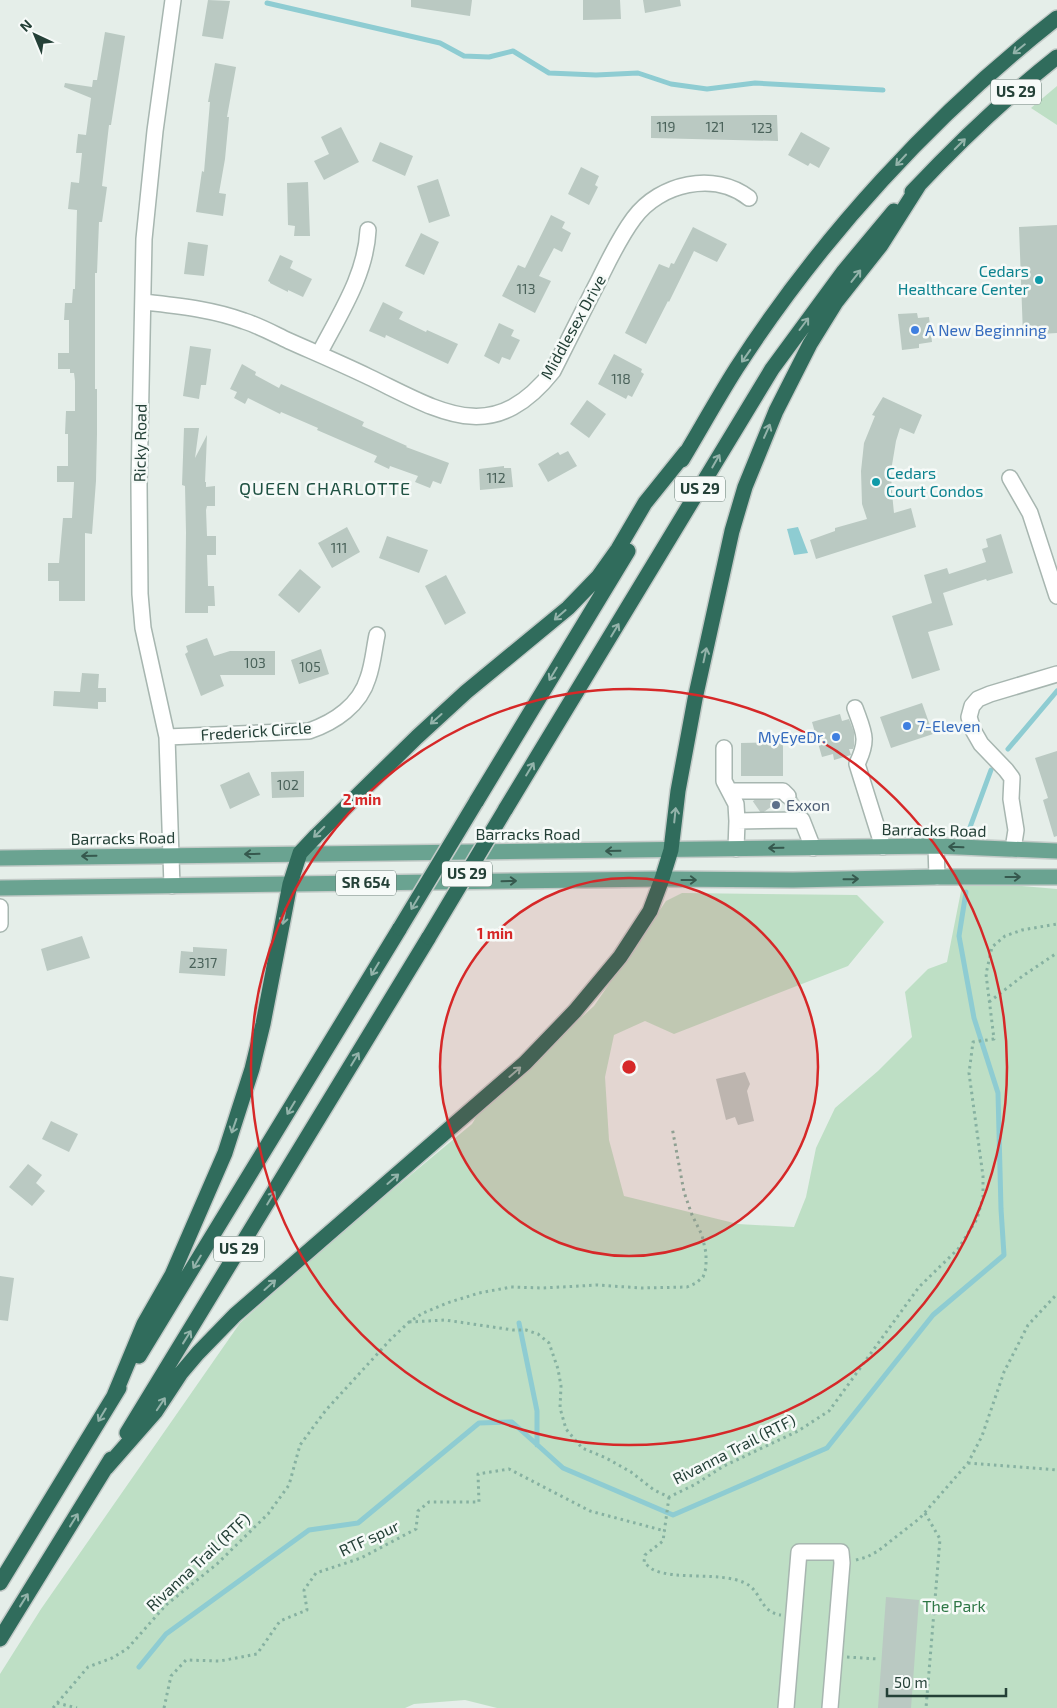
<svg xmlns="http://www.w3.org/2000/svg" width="1057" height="1708" viewBox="0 0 1057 1708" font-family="'Exo 2',sans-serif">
<rect width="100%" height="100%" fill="#e5eee9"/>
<path fill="#bedfc5" d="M1057,86V125L1031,108Z
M963,881L1057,889V1708H497L465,1700L414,1704L405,1708H0V1674L41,1609L240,1323L349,1226L472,1124L482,1107L594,1006L666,901L682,893L857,895L884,922L848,966L674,1034L645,1021L614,1035L605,1077L609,1140L624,1196L738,1224L794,1227L806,1197L816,1148L835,1108L878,1071L912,1037L905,992L928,969L947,962Z"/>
<path fill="#8eccd2" d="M798,527L808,553L794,555L787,529Z"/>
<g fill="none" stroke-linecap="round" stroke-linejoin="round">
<path stroke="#8eccd2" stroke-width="5" d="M267,3L440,43L464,56L489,57L513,51L549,73L596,75L638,73L671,84L707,89L755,83L883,90
M1008,749L1057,691
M969,830L991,770
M519,1323L537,1411V1445
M139,1667L166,1634L309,1530L358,1523L479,1423L512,1422L563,1468L673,1515L827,1448L933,1315L1004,1255L1001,1209L998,1093L974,1018L959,936L966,892"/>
</g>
<path fill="#bac9c2" d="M208,0L230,1L223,39L202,36Z
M411,0H472L470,16L411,7Z
M583,0H620L621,19L583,20Z
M643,0H680L681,6L645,13Z
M105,32L125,36L111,125H109L102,186L107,187L102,222H99L97,273H95V389H97V434L96,481L92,534L85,533V601H59V581H48V563H59L63,518H72L74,482H57V466H68V434H65L66,411H75V381L74,373H70V369H58V353H69V320H64L65,303H72L73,289H75L77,210L68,209L71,182L79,183L82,153H76L78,134L86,135L91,98L64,87L65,83L92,87L93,80H97Z
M215,63L236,67L227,117H229L225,159L219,193L226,194L223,216L196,212L202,171L204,172L210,102H208Z
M777,115L778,141L651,138V116Z
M341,127L359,162L324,180L314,161L329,154L321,137Z
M801,132L830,148L819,168L810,163L808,166L788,155Z
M380,142L413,156L405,176L372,161Z
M581,167L599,176L595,185L598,187L589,205L568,194Z
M438,179L450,216L429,223L417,186Z
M308,182L310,236H294L295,226L288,225L287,183Z
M551,215L565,222L562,228L571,233L562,252L554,248L539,276L551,281L535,313L502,296L518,265L525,268Z
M1057,225V333L1023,335L1019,227Z
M693,227L727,244L717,262L694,251L669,302L668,301L646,344L625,333L659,264L669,268L671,263L674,264Z
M421,233L439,242L424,275L405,266Z
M188,242L208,245L204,276L184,274Z
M280,255L293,261L290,268L312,279L303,297L288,290V292L270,283V282L268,281Z
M383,302L403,312L399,319L426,332L427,330L458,344L448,364L386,335L385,338L369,331Z
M917,313L918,318L929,317L932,342L919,344V348L902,350L898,314Z
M499,323L514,330L511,336L520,340L510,360L502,357L499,364L484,356Z
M190,346L211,349L206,385H201L199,399L183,396Z
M614,354L642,369L641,372L644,374L632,397L628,395L626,399L598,384Z
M242,364L256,372L255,375L279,388L281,384L364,422L362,426L407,446L406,447L449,463L441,484L433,481L430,488L415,482L418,476L390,466L389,469L374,462L377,456L317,430L318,428L281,412L280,414L248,398L245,404L234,398L237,392L230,389Z
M883,397L922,415L914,434L900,428L896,441L891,471L892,493L894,513L911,508L916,527L816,559L810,540L835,531V528L867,519L862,504L861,471L864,443L875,416L872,415Z
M587,400L606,414L589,438L570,424Z
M184,428H199L195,458L207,435L205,482H206V487L215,486V506H207L206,510L207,536H216V555H207L208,586H214L215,606H208V613H185L186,532L185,486L182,485Z
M568,451L577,466L548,482L538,464L558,452L560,455Z
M504,466V468H511L513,487L480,490L479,469Z
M347,527L360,552L332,568L318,543Z
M1001,534L1013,573L987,581L986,579L943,593L953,625L928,632L940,670L912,679L892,616L932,603L924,575L947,568L949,574L986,562L982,549L988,547L986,539Z
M387,536L428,550L419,573L379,558Z
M300,569L321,587L299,613L278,595Z
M446,575L466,613L445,625L425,586Z
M207,638L214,656L230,651H275V675H220L224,686L201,696L185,654L188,652L186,646Z
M321,649L329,674L299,684L291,660Z
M82,673L99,674L98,688H106V702H98V709L53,706L54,691L80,692Z
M922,703L933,734L891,748L880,717Z
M840,714L842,721L849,719L854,732V746L853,749H849L851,755L834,760L833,754L822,757L812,722Z
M783,742V776H741V743Z
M1057,751V836L1054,837L1043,800L1048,798L1035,758Z
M304,771V797L272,798L271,772Z
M249,772L260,795L230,809L220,785Z
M82,936L90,958L47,971L41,949Z
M193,947L227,949L225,976L179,973L181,951L193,952Z
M745,1072L750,1084L747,1091L754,1121L738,1125L735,1117L726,1120L716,1079Z
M51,1121L78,1134L69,1152L42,1139Z
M28,1164L42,1175L36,1183L45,1191L32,1206L9,1187Z
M0,1276L14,1278L8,1321L0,1320Z
M886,1597L919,1600L911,1708H878Z"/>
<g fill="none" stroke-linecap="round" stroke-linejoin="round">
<path stroke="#becbc5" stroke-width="15" stroke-dasharray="15 8" stroke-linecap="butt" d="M788,796L798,813
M759,797L770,813"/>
<g stroke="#a7b6b0" stroke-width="18">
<path id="minor" d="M144,302C178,306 212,309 244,321C260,326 274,334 289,341C316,353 342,364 369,377C440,411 492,448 553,371C568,341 583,311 598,282C609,260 619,238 634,218C660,183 714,171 749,198
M319,354C339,315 366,275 368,230
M1010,478L1030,513L1057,596
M855,708C864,733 869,739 857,764L883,847
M167,737L309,731C335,722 360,705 368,678C373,664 374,649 377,635
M724,748V781L736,804L737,821
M730,791H783L788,796
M936,846L937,877
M736,849L737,821L802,820L813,848
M1013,849L1016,830L1011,799L1012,778L1006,770L981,744L973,730L969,717L972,706L978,699L990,694L1057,674
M172,886L167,737L143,628L140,594L139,485L144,239L155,131L173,0
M0,907V924
M786,1708L799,1552H841L842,1563L830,1708"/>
</g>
<g stroke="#c2cac7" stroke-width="18">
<path id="major" d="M0,858L936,846L1057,851
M0,888L662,879L793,880L937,877H1057"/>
</g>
<g stroke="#c2cac7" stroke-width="18">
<path id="highway" d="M912,192C957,144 1005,98 1057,57
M682,460C700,430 717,399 736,369C821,237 933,115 1057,18
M476,802L628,551
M505,810L772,369L844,271L894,211
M139,1356L400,928
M114,1396L144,1324L172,1275L225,1153L252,1069L263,1024L290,884L300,853L316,836L417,737L466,692L568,608L598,577L618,549L645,503L686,452
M127,1433L429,937
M106,1468L156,1411L181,1373L198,1353L235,1315L525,1063L575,1011L620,957L650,911L662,879L671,850L678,791L695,699L732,531L745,487L776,411L810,344L836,302L881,245L919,185
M0,1583L119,1388
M0,1639L111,1459"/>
</g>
<path stroke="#86b1a1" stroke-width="3" stroke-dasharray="2.5 4" stroke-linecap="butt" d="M989,1002L1024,975L1057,953
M409,1322L445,1320L513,1330H526L538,1334L549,1343L558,1369L561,1386L560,1408L566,1429L582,1448L606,1458L631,1472L654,1490L669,1497L694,1485L724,1466L798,1431L829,1411L919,1287L958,1249L977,1219L983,1197V1176L969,1073L973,1042L994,1039L986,974L992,947L1005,936L1022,930L1057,924
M968,1463L1057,1470
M669,1497L663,1541L645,1555L644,1562C646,1564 649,1567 652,1569C675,1581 719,1571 745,1583C762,1591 759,1612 781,1615
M925,1513L940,1539L926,1708
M856,1560L867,1557L878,1551L920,1518L968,1463L982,1436L1004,1372L1028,1325L1057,1294
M847,1657L878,1659
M57,1703L77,1708
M53,1708L88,1667L112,1658L127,1649L166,1605L217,1564L268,1514L289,1485L300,1445L326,1410L391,1339L409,1322L423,1313L447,1303L479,1293L511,1287L543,1288L597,1285L641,1288L687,1287L696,1283L703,1277L706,1268V1253L702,1235L692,1215L684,1192L672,1127
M164,1708L171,1676L186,1660L220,1661L257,1654L280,1621L307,1610L304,1590L316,1573L361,1558L416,1529L418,1511L429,1502H479L478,1474L509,1469L590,1511L665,1531"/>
<use href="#minor" stroke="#fff" stroke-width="15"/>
<use href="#major" stroke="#6aa391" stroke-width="15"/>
<use href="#highway" stroke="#306c5c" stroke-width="15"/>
<g stroke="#c2cac7" stroke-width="18" stroke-linecap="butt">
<path id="highway-bridge" d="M400,928L476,802
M429,937L505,810"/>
</g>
<use href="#highway-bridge" stroke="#306c5c" stroke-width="15"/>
</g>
<defs><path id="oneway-shaft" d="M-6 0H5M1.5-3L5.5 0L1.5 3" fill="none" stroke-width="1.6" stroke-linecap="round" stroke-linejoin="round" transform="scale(1.25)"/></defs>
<g stroke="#93b3aa">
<use href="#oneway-shaft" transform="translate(1019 49) rotate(141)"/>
<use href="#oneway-shaft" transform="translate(960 144) rotate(-45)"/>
<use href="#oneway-shaft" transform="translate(901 160) rotate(133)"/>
<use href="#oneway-shaft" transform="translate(856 276) rotate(-52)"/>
<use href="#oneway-shaft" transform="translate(804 324) rotate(-53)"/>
<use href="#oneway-shaft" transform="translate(746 356) rotate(125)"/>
<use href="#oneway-shaft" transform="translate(767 431) rotate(-66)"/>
<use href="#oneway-shaft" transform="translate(716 461) rotate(-60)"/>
<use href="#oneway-shaft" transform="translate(560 615) rotate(139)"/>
<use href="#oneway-shaft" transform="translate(615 630) rotate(-59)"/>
<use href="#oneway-shaft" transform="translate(705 655) rotate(-78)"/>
<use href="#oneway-shaft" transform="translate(553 674) rotate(121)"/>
<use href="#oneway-shaft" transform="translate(436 719) rotate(138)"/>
<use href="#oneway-shaft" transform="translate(530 769) rotate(-59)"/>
<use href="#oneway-shaft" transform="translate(675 815) rotate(-84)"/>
<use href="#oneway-shaft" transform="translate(319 832) rotate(135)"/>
<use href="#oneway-shaft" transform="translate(415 903) rotate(121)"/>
<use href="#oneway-shaft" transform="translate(284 917) rotate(100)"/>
<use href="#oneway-shaft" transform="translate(375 969) rotate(121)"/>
<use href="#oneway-shaft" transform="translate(355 1059) rotate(-59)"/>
<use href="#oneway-shaft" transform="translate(515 1072) rotate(-41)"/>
<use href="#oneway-shaft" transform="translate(291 1108) rotate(121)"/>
<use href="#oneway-shaft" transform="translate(234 1126) rotate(109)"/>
<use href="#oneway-shaft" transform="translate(393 1179) rotate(-41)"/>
<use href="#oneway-shaft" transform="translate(271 1198) rotate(-59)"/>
<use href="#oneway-shaft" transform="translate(197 1262) rotate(121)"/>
<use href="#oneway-shaft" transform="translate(270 1285) rotate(-42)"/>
<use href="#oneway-shaft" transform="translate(187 1337) rotate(-58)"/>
<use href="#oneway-shaft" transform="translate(161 1404) rotate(-56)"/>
<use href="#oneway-shaft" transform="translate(102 1415) rotate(121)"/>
<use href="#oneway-shaft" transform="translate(74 1520) rotate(-58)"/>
<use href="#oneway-shaft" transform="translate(24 1600) rotate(-58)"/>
</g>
<g stroke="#36594e">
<use href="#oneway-shaft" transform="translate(956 847) rotate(-178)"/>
<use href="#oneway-shaft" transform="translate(776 848) rotate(179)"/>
<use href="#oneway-shaft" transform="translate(613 851) rotate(179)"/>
<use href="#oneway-shaft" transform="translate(252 854) rotate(179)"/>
<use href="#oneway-shaft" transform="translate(89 856) rotate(179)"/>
<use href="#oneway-shaft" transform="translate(1013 877)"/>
<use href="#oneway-shaft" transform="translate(851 879) rotate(-1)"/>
<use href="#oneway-shaft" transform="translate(689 880)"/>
<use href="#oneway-shaft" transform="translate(509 881) rotate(-1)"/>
</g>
<circle cx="629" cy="1067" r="189" fill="#d62828" fill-opacity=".12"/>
<g fill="none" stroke="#d62828" stroke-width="2.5">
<circle cx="629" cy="1067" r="189"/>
<circle cx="629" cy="1067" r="378"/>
</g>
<g fill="#0f9aa8" stroke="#f6faf8" stroke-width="2">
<circle cx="1039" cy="280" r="5"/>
<circle cx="876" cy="482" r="5"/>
</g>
<g fill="#3f7fe0" stroke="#f6faf8" stroke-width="2">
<circle cx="915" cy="330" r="5"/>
<circle cx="907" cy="726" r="5"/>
<circle cx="836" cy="737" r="5"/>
</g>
<circle fill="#5c6f8a" stroke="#f6faf8" stroke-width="2" cx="776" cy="805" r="5"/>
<g text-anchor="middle" stroke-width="5" stroke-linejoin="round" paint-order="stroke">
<g font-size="14" fill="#4a625a">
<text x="666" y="132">119</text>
<text x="715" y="132">121</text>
<text x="762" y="133">123</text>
<text x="526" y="294">113</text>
<text x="621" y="384">118</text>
<text x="496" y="483">112</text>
<text x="339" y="553">111</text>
<text x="255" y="668">103</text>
<text x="310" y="672">105</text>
<text x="288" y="790">102</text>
<text x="203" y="968">2317</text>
</g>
<g fill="#f6faf8" stroke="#637871" stroke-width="1">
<rect x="991" y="79.5" width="50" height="25" rx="4"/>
<rect x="675" y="476.5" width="50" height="25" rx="4"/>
<rect x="442" y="861.5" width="50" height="25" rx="4"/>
<rect x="336" y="870.5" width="60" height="25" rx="4"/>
<rect x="214" y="1236.5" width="50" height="25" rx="4"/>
</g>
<g font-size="15" font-weight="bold" fill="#244037">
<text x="1016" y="97">US 29</text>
<text x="700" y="494">US 29</text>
<text x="467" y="879">US 29</text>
<text x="366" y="888">SR 654</text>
<text x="239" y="1254">US 29</text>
</g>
<g font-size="16" fill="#0d838f" stroke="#f6faf8" text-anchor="end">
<text x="1029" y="277">Cedars<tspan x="1029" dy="18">Healthcare Center</tspan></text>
<text x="886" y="479" text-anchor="start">Cedars<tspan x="886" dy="18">Court Condos</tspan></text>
</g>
<g font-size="16" fill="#244037" stroke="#f6faf8">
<text transform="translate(573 327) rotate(-61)" y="6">Middlesex Drive</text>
<text transform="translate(140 443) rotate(-89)" y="6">Ricky Road</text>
<text transform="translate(256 731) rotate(-4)" y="6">Frederick Circle</text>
<text transform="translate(934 830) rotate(1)" y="6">Barracks Road</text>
<text x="528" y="840">Barracks Road</text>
<text transform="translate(123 838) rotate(-1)" y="6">Barracks Road</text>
<text transform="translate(734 1449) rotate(-27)" y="6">Rivanna Trail (RTF)</text>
<text transform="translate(369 1538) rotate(-25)" y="6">RTF spur</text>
<text transform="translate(198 1562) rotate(-43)" y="6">Rivanna Trail (RTF)</text>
</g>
<g font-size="16" fill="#366cbe" stroke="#f6faf8" text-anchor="start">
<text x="925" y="336">A New Beginning</text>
<text x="917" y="732">7-Eleven</text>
<text x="826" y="743" text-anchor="end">MyEyeDr.</text>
</g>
<g font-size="16" fill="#4e5e75" stroke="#f6faf8" text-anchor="start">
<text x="786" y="811">Exxon</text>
</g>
<g font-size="16" fill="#2e7746" stroke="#f6faf8">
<text x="954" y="1612">The Park</text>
</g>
<g font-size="18" letter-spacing="1" fill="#205243" stroke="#f6faf8">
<text x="325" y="495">QUEEN CHARLOTTE</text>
</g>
</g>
<circle cx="629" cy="1067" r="8" fill="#d62828" stroke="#f6faf8" stroke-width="2.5"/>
<g font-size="15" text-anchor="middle" font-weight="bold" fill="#d62828" stroke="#f6faf8" stroke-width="5" stroke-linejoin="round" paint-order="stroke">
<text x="362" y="805">2 min</text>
<text x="495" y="939">1 min</text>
</g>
<g transform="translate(35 35) rotate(316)" stroke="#f6faf8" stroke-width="4" paint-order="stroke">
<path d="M0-4L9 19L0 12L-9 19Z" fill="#244037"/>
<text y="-8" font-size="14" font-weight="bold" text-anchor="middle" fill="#244037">N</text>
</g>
<path d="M887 1688v8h119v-8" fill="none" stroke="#244037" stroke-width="2.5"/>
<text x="894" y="1688" font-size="15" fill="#244037" stroke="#f6faf8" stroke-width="4" paint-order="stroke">50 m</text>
</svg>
